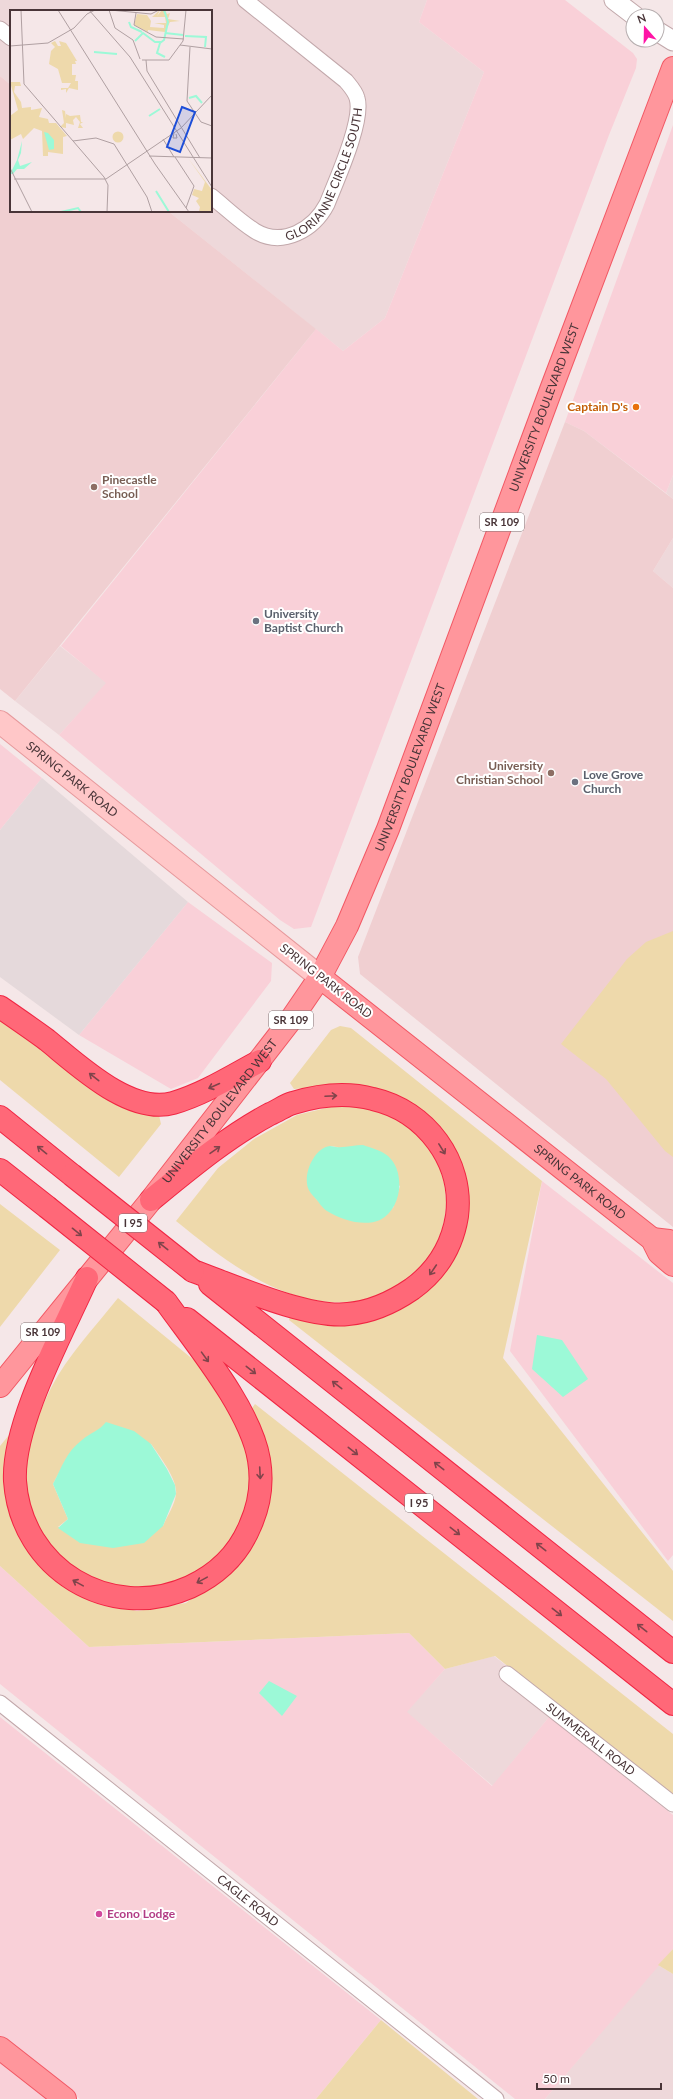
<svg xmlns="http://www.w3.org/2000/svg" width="673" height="2099" viewBox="0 0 673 2099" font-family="Lato,sans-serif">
<rect width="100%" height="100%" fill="#f5e7e8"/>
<path fill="#eed8da" d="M0,0H427L419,22L484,72L385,318L343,351L168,211H211V11H11V85L0,76Z
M673,475V499L666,493Z
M673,538V588L653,571Z
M60,646L107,683L59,735L15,701Z
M494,1656L558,1706L493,1786L406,1712L445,1669Z
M658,1965L673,1974V2099H545Z"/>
<path fill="#f9d0d8" d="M427,0H565L633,53L637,59L636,68L609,135L311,927L294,929L280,920L59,735L106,683L61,646L316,329L343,351L385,318L484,72L419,22Z
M673,125V475L666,493L584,431L565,422Z
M0,744L42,778L0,830Z
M188,902L272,963L271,981L198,1078L171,1089L79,1035Z
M542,1181L673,1283V1555L668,1561L510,1351Z
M0,1566L89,1647L409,1633L445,1669L407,1712L492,1786L549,1717L673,1815V1949L545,2099H515L0,1684Z
M0,1717L381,2020L316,2099H80L0,2036Z
M0,2062L47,2099H0Z"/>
<path fill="#e5d9db" d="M42,778L188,902L79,1035L0,977V830Z"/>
<path fill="#f0cfd1" d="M0,76L11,85V211H168L316,329L15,701L0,689Z
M565,422L584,431L673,499V538L653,571L673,588V1227L360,974L358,957Z"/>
<path fill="#eed9ab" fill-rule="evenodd" d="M673,931V1157L665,1151L606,1079L561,1044L627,959L646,942Z
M0,1013L158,1111L161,1124L119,1177L0,1080Z
M340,1026L351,1028L542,1181L503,1358L673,1571V1621L289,1320L291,1314L319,1322L434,1282L462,1242L468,1194L458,1158L435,1124L395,1094L354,1085L294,1089L290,1083L331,1030Z
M347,1103C502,1126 461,1320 320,1301C265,1293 218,1255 176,1221L218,1168L254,1139L297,1115ZM330,1146L337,1147L400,1186L393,1208C364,1215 341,1228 319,1202C313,1195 308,1190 307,1181Z
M0,1204L60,1250L0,1327Z
M118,1298L195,1361L204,1370C221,1398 244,1427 250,1460C253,1483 248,1505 238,1526C192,1624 42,1599 27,1492C22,1458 36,1418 51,1388C68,1355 95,1327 118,1298ZM101,1429L151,1444C159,1455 178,1480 176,1494C175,1505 167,1516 163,1526L58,1527L68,1519L53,1484C69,1455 71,1446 101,1429Z
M255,1404L673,1734V1799L495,1656L445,1669L409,1633L89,1647L0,1566V1446L9,1435L12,1437L5,1470L13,1522L37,1562L86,1599L137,1611L186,1603L233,1569L259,1533L250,1411Z
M673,1949V1974L658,1965Z
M381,2020L478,2099H316Z"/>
<path fill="#9cf9d7" d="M363,1145C372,1148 382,1151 388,1156C406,1172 402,1209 380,1220C364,1227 341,1220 327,1211C322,1208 319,1202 315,1198C312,1195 309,1191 308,1188C303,1174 314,1148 330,1146C332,1146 334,1147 336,1147C345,1148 355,1145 363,1145Z
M537,1335L562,1340L588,1379L563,1397L532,1369Z
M106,1422L134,1431L151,1444L167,1469L175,1485L176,1494L163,1526L144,1543L113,1548L80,1543L58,1528L68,1519L53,1484C62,1467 66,1452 82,1440C90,1433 99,1431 106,1422Z
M269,1681L297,1696L282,1716L259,1693Z"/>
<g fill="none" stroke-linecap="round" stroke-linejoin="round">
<g stroke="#c2a8ab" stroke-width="17">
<g id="minor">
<path d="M0,29L11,38"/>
<path id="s1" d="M211,196C225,207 239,221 255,231C283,248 314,229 327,204C336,181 364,120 357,98C355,91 350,86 346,81L245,0"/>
<path id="s2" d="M507,1674L673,1804"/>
<path id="s3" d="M0,1703L496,2099"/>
</g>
</g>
<g stroke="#c2a8ab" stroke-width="21">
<path id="tertiary" d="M614,0L635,16
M657,31L673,41"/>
</g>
<g stroke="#e7999c" stroke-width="24">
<g id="secondary">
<path id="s4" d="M0,722L320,977"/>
</g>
</g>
<g stroke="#f25864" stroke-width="24">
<g id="primary">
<path id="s5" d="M320,977L652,1239L659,1253L673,1265"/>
<path d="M652,1239L669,1241L673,1244"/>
<path id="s6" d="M0,1386L151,1200L290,1021L320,977L347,926L388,829L552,387L673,68"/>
<path d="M0,2048L65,2099"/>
</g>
</g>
<g stroke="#f02643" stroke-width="24">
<path id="motorway" d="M0,1007C16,1018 32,1029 47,1040C78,1065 130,1115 173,1103C204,1094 232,1076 260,1061
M0,1117L72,1175
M0,1170L47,1207
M151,1200C189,1169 227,1137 270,1114C278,1111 285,1105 293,1103C319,1095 347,1092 373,1099C426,1111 464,1162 457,1216C452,1247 437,1271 412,1289C393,1302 372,1312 348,1314C308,1319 232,1285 193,1271
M87,1278C63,1332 12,1424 15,1481C21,1569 110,1623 190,1587C218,1574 238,1555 250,1526C260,1504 263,1484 259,1460C251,1410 196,1344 166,1302
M210,1284L673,1652
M187,1319L673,1704"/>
</g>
<use href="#minor" stroke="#fff" stroke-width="15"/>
<use href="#tertiary" stroke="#fff" stroke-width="19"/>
<use href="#secondary" stroke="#ffc7c8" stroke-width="22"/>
<use href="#primary" stroke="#ff969c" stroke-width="22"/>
<use href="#motorway" stroke="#ff6878" stroke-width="22"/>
<g stroke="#f02643" stroke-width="24" stroke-linecap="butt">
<path id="motorway-bridge" d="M72,1175L193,1271
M47,1207L166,1302"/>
</g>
<use href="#motorway-bridge" stroke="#ff6878" stroke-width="22"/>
</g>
<defs><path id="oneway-shaft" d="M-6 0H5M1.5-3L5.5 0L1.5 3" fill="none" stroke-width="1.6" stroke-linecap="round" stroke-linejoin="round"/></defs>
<g stroke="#80444b">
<use href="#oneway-shaft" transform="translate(94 1077) rotate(-142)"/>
<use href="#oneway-shaft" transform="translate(214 1086) rotate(156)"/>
<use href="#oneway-shaft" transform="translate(331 1096) rotate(-3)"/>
<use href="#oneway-shaft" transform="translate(442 1149) rotate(58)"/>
<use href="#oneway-shaft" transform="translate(42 1150) rotate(-141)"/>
<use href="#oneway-shaft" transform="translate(215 1150) rotate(-35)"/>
<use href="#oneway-shaft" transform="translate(77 1232) rotate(39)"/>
<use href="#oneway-shaft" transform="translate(163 1246) rotate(-142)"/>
<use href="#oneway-shaft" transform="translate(433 1270) rotate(124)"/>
<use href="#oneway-shaft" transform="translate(205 1357) rotate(54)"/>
<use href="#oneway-shaft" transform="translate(251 1370) rotate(38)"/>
<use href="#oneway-shaft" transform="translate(337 1385) rotate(-142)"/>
<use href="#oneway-shaft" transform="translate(353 1451) rotate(38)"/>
<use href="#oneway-shaft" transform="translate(439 1466) rotate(-142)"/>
<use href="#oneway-shaft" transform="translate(260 1473) rotate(87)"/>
<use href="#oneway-shaft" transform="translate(455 1531) rotate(38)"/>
<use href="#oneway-shaft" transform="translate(541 1547) rotate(-142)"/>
<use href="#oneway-shaft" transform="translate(202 1580) rotate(151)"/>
<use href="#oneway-shaft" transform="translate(78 1583) rotate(-151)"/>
<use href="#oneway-shaft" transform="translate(557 1612) rotate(38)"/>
<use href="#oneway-shaft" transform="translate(642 1628) rotate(-142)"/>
</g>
<circle fill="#e8710a" stroke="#fff" stroke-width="1.5" cx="636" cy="407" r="4"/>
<g fill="#8d6e63" stroke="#fff" stroke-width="1.5">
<circle cx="94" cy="487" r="4"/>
<circle cx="551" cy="773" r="4"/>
</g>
<g fill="#6b7280" stroke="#fff" stroke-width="1.5">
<circle cx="256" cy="621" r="4"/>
<circle cx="575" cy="782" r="4"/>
</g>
<circle fill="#d1479c" stroke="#fff" stroke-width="1.5" cx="99" cy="1914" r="4"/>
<g text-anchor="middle" stroke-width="4" stroke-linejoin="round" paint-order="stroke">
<g fill="#fff" stroke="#807274" stroke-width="1">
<rect x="480" y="513" width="44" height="18" rx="3"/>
<rect x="269" y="1011" width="44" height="18" rx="3"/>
<rect x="119" y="1214" width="28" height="18" rx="3"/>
<rect x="21" y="1323" width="44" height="18" rx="3"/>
<rect x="405" y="1494" width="28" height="18" rx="3"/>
</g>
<g font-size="11" font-weight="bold" fill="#493538">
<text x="502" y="526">SR 109</text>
<text x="291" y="1024">SR 109</text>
<text x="133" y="1227">I 95</text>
<text x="43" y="1336">SR 109</text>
<text x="419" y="1507">I 95</text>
</g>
<g font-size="12" fill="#493538" stroke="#fff">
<text dy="4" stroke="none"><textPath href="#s1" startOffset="166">GLORIANNE CIRCLE SOUTH</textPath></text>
<text dy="4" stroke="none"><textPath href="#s6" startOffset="1132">UNIVERSITY BOULEVARD WEST</textPath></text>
<text dy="4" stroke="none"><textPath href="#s6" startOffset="748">UNIVERSITY BOULEVARD WEST</textPath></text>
<text dy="4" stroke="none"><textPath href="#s4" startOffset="92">SPRING PARK ROAD</textPath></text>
<text transform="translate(326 981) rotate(38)" y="4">SPRING PARK ROAD</text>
<text dy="4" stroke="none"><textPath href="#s6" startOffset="352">UNIVERSITY BOULEVARD WEST</textPath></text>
<text dy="4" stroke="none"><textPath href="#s5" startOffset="331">SPRING PARK ROAD</textPath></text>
<text dy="4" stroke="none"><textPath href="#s2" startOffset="106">SUMMERALL ROAD</textPath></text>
<text dy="4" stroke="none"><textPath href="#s3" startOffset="317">CAGLE ROAD</textPath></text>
</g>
<g font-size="12" font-weight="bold" fill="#c56008" stroke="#fff" text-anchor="end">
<text x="628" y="411">Captain D's</text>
</g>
<g font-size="12" font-weight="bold" fill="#785e54" stroke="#fff" text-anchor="start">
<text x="102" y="484">Pinecastle<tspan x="102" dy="14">School</tspan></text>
<text x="543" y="770" text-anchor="end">University<tspan x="543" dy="14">Christian School</tspan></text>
</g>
<g font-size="12" font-weight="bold" fill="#5b616d" stroke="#fff" text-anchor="start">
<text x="264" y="618">University<tspan x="264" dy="14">Baptist Church</tspan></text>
<text x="583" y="779">Love Grove<tspan x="583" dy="14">Church</tspan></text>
</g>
<g font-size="12" font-weight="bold" fill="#b23c85" stroke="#fff" text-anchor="start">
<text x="107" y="1918">Econo Lodge</text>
</g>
</g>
<g transform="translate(10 10)">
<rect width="202" height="202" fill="#f5e7e8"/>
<path d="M150,0L147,6L152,0H155L157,4L160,3L158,9L170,11L160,12L155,22L138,20V22L124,15L127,4L137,5L141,11L140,17L154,18V15L144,13H156L155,7H142ZM45,31L48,36H51L49,31L56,33L67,51H65L66,54H62V65H66L65,71H68V80L59,78L56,83V79L51,80V78H58L61,73H52L48,59L39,54L41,41L45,37L41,33ZM0,72H10L11,76H5L4,82L11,92L12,98L21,97V100L32,98L29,107L38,109L39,113H46L57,126L53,127V144L38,142V146H33L32,121L24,118L13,129L11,124L0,130V106L8,100ZM52,100L55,101L56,108V104L60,106L70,105L71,112H73L70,114L73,118H68L70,112L66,107L63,110L64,115L56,113V118L50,117L54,113ZM102.5 127a5.5 5.5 0 1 1 11 0a5.5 5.5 0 1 1-11 0ZM178,148L202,180V202L189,201L190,197L186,191L189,188L182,185L184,179L192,181L195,172Z" fill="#eed9ab"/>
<path d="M34,122L38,123L44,130V139L39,140ZM12,131L11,143L8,150L10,156L22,152L14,159H7L3,164H0L7,150Z" fill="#9cf9d7"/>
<path fill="none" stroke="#9cf9d7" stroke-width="2" d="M154,0L158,12L154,30L150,33L147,43L155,47M119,12L121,17L132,22M155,23L173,25M175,26L196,27L195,37M125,31L133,23L145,32H151M84,42L107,44M179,88L186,86L192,93M139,106L150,99M146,181L159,202M51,202L68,198L71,202"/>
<path fill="none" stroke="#b0a0a2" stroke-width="1" d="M11,0L14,74L94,167L98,175L97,202M48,0L145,154L179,202M79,0L120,47L202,177M99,0L105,18L123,30L130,49M100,0L141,4L149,0M126,3L124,15L146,27L174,29M170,35L202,39M0,36L38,33L64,18L77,4L85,0M180,37L177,91L191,112L202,116M132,50H136L137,61L190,148M136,50H159L173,31L176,0M164,123L163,128H167L166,124M153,129L164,147M63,131L86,128L104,134L137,187L142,202M139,146L202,148M165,147L184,176L176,198M0,158L22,202M4,169H96L171,118L202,85"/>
<path fill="#1d4ed8" fill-opacity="0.15" stroke="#1d4ed8" stroke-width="2" d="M172,97L185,102L170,142L157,137Z"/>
<rect width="202" height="202" fill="none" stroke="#493538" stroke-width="2"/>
</g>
<g transform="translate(645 28) rotate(340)"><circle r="19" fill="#ffffff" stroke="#b6aeaf"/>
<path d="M0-3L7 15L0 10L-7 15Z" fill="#ff14a6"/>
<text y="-6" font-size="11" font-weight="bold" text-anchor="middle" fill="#493538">N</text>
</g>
<path d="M537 2083v6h124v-6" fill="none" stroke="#493538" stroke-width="2"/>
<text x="543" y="2083" font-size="12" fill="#493538" stroke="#ffffff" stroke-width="3" paint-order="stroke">50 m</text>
</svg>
